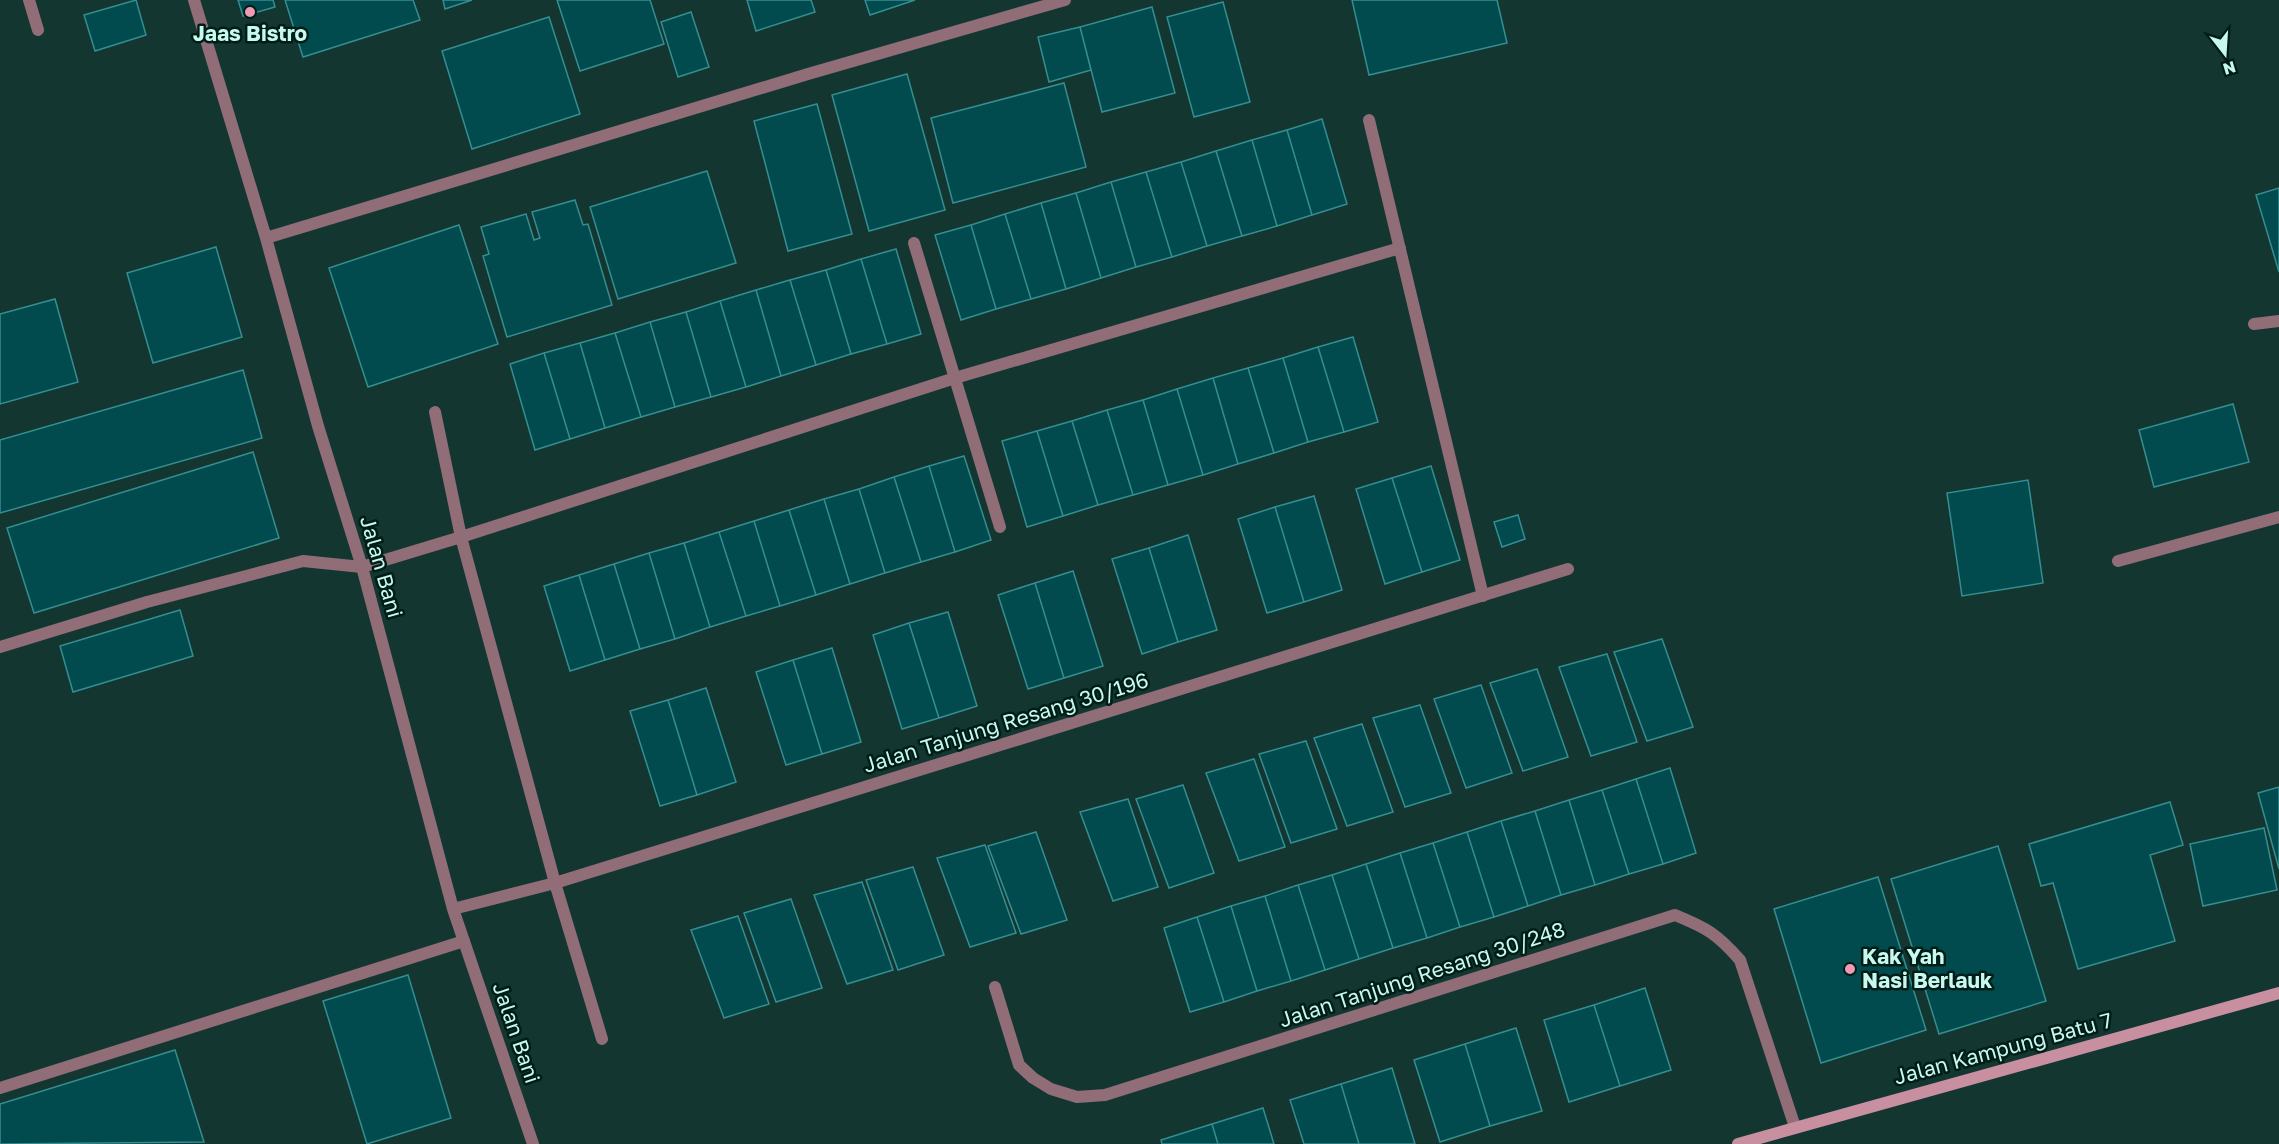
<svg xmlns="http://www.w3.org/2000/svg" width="2279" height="1144" viewBox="0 0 2279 1144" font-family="'Golos Text',sans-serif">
<rect width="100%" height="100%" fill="#143630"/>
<path fill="#014a4d" stroke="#348e92" stroke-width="1.5" d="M136,0L146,35L95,51L84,15Z
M238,0H273L275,7L243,16Z
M285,0H413L420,20L303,57Z
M443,0H472L445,9Z
M557,0H650L664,44L580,71Z
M747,0H811L815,12L756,31Z
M865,0H915L870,15Z
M1352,0H1497L1507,43L1369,75Z
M1223,2L1250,102L1194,117L1167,17Z
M1152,7L1175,93L1102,112L1080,27Z
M691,12L709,67L678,77L661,22Z
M549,17L580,114L472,149L442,51Z
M1080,27L1091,70L1049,82L1038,37Z
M907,74L945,210L869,231L832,95Z
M1064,83L1086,167L953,203L931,118Z
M817,104L852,234L788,251L754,121Z
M1322,119L1347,204L1312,215L1287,130Z
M1287,130L1312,215L1277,226L1252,140Z
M1252,140L1277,226L1242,236L1216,151Z
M1216,151L1242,236L1207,246L1181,162Z
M1181,162L1207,246L1172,257L1146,172Z
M707,171L736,263L618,299L590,207Z
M1146,172L1172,257L1136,267L1111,182Z
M1111,182L1136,267L1101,278L1076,193Z
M2279,188V272L2256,195Z
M1076,193L1101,278L1066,289L1041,203Z
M575,200L583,225L588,224L612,305L507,337L483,256L489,254L481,227L526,214L534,240L540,238L532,212Z
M1041,203L1066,289L1031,299L1005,214Z
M1005,214L1031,299L996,309L971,225Z
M459,225L498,344L368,387L329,268Z
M971,225L996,309L961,320L935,235Z
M216,247L242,337L153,363L127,273Z
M896,249L921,334L887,344L861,259Z
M861,259L887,344L851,354L826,270Z
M826,270L851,354L816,365L790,280Z
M790,280L816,365L781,376L756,290Z
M756,290L781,376L746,387L720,301Z
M55,299L78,382L0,404V314Z
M720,301L746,387L711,397L686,312Z
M686,312L711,397L675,407L650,322Z
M650,322L675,407L641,417L615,333Z
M615,333L641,417L605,428L580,343Z
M1353,337L1378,422L1344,432L1318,347Z
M580,343L605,428L570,439L544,353Z
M1318,347L1344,432L1308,442L1283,358Z
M544,353L570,439L535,450L510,364Z
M1283,358L1308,442L1274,453L1248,368Z
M1248,368L1274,453L1238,464L1213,378Z
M243,370L262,438L0,513V440Z
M1213,378L1238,464L1203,475L1177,389Z
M1177,389L1203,475L1168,485L1143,400Z
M1143,400L1168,485L1133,495L1107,410Z
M2233,404L2249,462L2154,487L2139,430Z
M1107,410L1133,495L1098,505L1072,421Z
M1072,421L1098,505L1063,516L1037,431Z
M1037,431L1063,516L1027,527L1002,441Z
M253,452L279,538L34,613L7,528Z
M964,456L991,540L955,552L929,466Z
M929,466L955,552L921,562L894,477Z
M1431,466L1460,560L1422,572L1392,478Z
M894,477L921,562L885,573L859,489Z
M1392,478L1422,572L1385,584L1356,489Z
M2028,480L2043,583L1962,596L1947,493Z
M859,489L885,573L850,584L824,499Z
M1314,496L1342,590L1304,602L1275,507Z
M824,499L850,584L816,595L789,510Z
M1275,507L1304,602L1267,613L1238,519Z
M789,510L816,595L780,606L754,521Z
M1518,515L1525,539L1502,547L1494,522Z
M754,521L780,606L746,616L719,532Z
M719,532L746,616L710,627L684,543Z
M1188,535L1217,630L1178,642L1149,548Z
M684,543L710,627L675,639L649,553Z
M1149,548L1178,642L1142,654L1112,559Z
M649,553L675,639L640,649L614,564Z
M614,564L640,649L605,660L579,575Z
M1073,571L1103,666L1064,678L1035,583Z
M579,575L605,660L570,671L544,586Z
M1035,583L1064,678L1028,689L998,595Z
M180,610L193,656L73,692L60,646Z
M948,612L977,706L939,718L909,623Z
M909,623L939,718L902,729L873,635Z
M1662,639L1693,727L1647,741L1614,652Z
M832,648L861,742L822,754L793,660Z
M1607,654L1637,742L1591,756L1559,667Z
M793,660L822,754L786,765L756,672Z
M1537,669L1568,757L1523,771L1490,683Z
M1481,685L1512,773L1466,788L1434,699Z
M706,688L736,782L697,795L668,700Z
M668,700L697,795L660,806L630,711Z
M1420,705L1451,793L1405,807L1373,718Z
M1362,724L1393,812L1347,826L1314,738Z
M1306,741L1337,829L1291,843L1259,754Z
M1254,759L1285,847L1239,861L1206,773Z
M1670,768L1696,853L1663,864L1636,779Z
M1636,779L1663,864L1629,874L1602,790Z
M1183,785L1214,873L1169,888L1136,799Z
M2279,787V869L2258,793Z
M1602,790L1629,874L1595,885L1569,800Z
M1128,799L1158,887L1113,901L1080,812Z
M1569,800L1595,885L1561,895L1535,811Z
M2170,802L2183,845L2150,855L2175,941L2078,969L2053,883L2041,886L2029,844Z
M1535,811L1561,895L1528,906L1501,821Z
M1501,821L1528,906L1494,917L1467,832Z
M2264,828L2277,890L2203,906L2190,844Z
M1036,832L1067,920L1021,934L988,846Z
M1467,832L1494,917L1460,927L1433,843Z
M1433,843L1460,927L1427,938L1400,853Z
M985,845L1016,933L970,947L937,858Z
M1998,846L2046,1001L1939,1034L1891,879Z
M1400,853L1427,938L1393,948L1366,864Z
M1366,864L1393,948L1359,959L1332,875Z
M913,867L944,955L898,970L866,880Z
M1332,875L1359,959L1325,970L1298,885Z
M1878,877L1926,1030L1821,1063L1774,909Z
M862,882L893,970L847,984L814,895Z
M1298,885L1325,970L1291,981L1265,896Z
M1265,896L1291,981L1257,991L1231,906Z
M791,899L822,988L776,1002L744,913Z
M1231,906L1257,991L1224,1002L1197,917Z
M738,916L769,1004L724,1018L691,930Z
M1197,917L1224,1002L1190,1012L1164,928Z
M408,975L451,1118L367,1144L323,1001Z
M1645,988L1671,1070L1620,1086L1594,1005Z
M1594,1005L1620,1086L1569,1102L1544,1020Z
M1516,1028L1542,1111L1490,1126L1465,1044Z
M1465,1044L1490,1126L1440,1142L1414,1060Z
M175,1050L204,1142L0,1144V1104Z
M1392,1068L1415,1144H1359L1341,1084Z
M1341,1084L1359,1144H1304L1290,1100Z
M1263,1108L1274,1144H1218L1212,1124Z
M1212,1124L1218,1144H1162L1161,1140Z"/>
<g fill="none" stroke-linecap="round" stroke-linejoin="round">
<path stroke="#906d77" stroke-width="12" d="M29,0L38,30
M0,647L147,602L303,561L362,567
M0,1088L464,941"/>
<path stroke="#906d77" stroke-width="12" d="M194,0L266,238L318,426L362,567L453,909L533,1144
M1369,120L1483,596
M266,238L808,74L1065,0
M914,243L1000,527
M2254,324L2279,321
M435,412L461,537L555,883L602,1039
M2118,561L2279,517
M362,567L461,537L955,378L1400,248
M453,909L555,883L1568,569
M995,987L1019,1065L1033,1078L1051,1089L1077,1097L1105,1095L1675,915C1707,928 1717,934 1740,960L1795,1127"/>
<path stroke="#c78f9f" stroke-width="12" d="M1738,1144L2279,993"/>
</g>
<g fill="#f09ab5" stroke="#001d18" stroke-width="2">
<circle cx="250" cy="12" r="6"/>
<circle cx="1850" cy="969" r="6"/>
</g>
<g text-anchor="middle" stroke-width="5" stroke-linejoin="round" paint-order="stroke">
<g font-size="21" font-weight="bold" fill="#c8f9ee" stroke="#001d18">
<text x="250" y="41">Jaas Bistro</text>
<text x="1862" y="964" text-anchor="start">Kak Yah<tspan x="1862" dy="24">Nasi Berlauk</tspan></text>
</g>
<g font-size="21" fill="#c8f9ee" stroke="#001d18">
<text transform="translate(381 567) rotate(74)" y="7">Jalan Bani</text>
<text transform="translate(1006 723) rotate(-17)" y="7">Jalan Tanjung Resang 30/196</text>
<text transform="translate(1422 975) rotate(-18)" y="7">Jalan Tanjung Resang 30/248</text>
<text transform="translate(516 1033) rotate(71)" y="7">Jalan Bani</text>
<text transform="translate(2003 1049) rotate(-15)" y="7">Jalan Kampung Batu 7</text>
</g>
</g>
<g transform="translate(2225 54) rotate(163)" stroke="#001d18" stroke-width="4.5" paint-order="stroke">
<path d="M0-4.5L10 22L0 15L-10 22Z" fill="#c8f9ee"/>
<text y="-9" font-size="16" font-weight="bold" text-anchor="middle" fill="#c8f9ee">N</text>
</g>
</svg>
